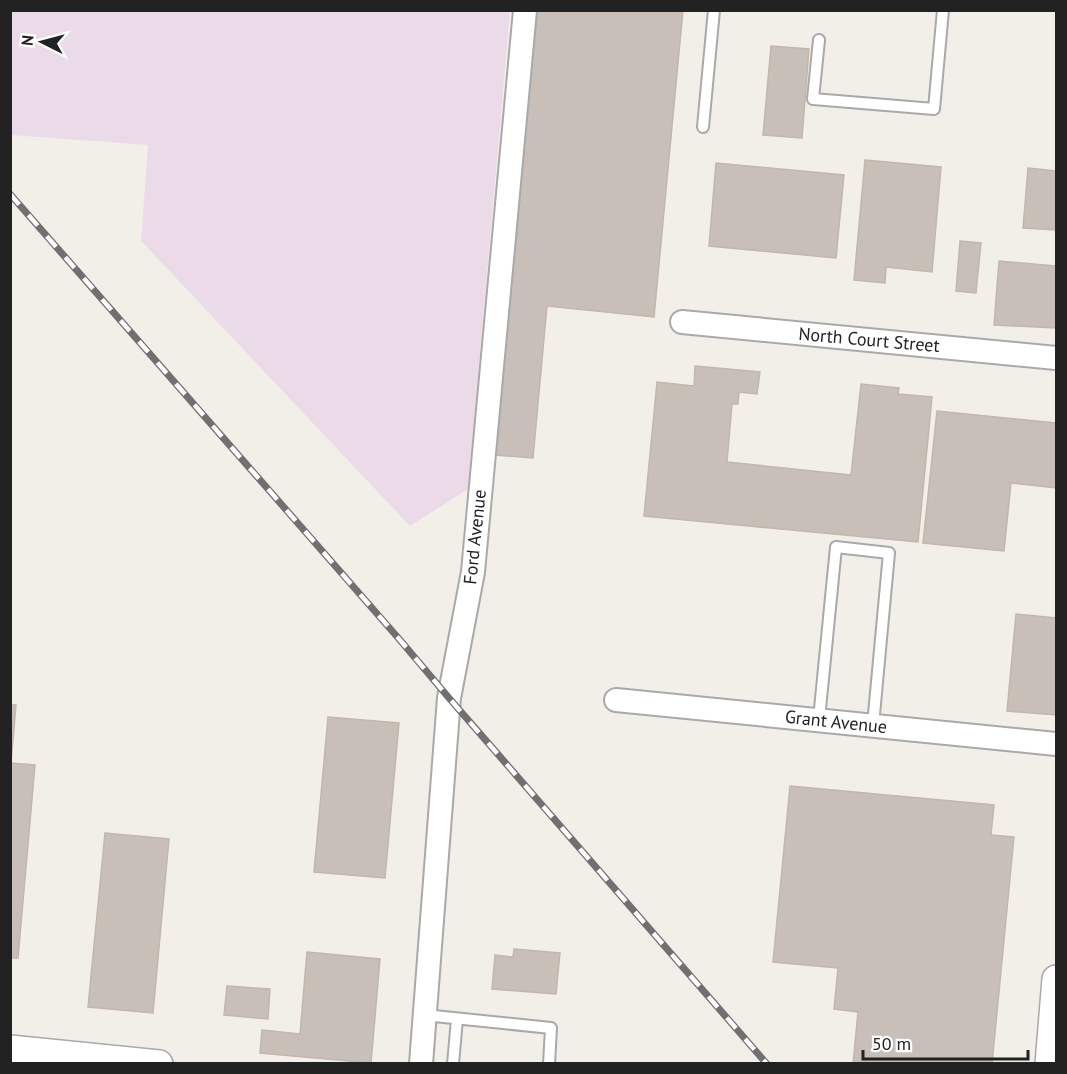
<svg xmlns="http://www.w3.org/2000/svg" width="1067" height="1074" viewBox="0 0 1067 1074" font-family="'PT Sans',sans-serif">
<rect width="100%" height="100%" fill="#f2efe9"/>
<path fill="#ebdbe8" d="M10,11H510L468,489L410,526L141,241L148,145L11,135Z"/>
<path fill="#c7bfb8" stroke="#c4b6ab" stroke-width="1.5" d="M537,10H683L654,317L547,306L533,458L495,455Z
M771,46L809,49L802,138L763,135Z
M865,160L941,167L932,272L886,267L885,283L854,280Z
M716,163L844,175L836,258L709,246Z
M1028,168L1056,171V230L1023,228Z
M960,241L981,243L976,293L956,291Z
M999,261L1056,266V328L994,325Z
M695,366L760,372L757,394L739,392L738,404H732L727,462L851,475L861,384L899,388L898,394L932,397L918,542L644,516L657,382L694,386Z
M937,411L1056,423V488L1011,483L1004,551L923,543Z
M1016,614L1056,618V715L1007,711Z
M10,705H16L11,763L35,765L18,958H10Z
M328,717L399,723L385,878L314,872Z
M790,786L994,805L991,835L1014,837L992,1064H853L858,1012L834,1009L838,968L773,962Z
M105,833L169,839L153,1013L88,1007Z
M514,949L560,953L556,994L492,989L495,955L513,957Z
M307,952L380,959L371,1063L260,1053L262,1030L300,1034Z
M227,986L270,989L268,1019L224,1015Z"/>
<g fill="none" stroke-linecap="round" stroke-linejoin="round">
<g stroke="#a9a9a9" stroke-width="14">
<path id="service" d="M819,40L813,99L934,109L943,10
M703,127L714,10
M819,719L836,547L889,553L873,725
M424,1015L551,1028L549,1064
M453,1064L457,1019"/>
</g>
<g stroke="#a9a9a9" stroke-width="26">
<path id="minor" d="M682,322L1056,358
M616,700L1056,744
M421,1064L449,698L473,572L525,10"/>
</g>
<g stroke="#a9a9a9" stroke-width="30">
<path id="tertiary" d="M10,1049L159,1064
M1049,1064L1056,979"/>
</g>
<use href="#service" stroke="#fff" stroke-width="10"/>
<use href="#minor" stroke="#fff" stroke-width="22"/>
<use href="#tertiary" stroke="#fff" stroke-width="27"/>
<g stroke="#707070" stroke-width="7">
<path id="rail" d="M10,194L400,640L449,698L767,1064"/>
</g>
<use href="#rail" stroke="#fff" stroke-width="4.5" stroke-dasharray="14" stroke-linecap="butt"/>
</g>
<g text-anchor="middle" stroke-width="6" stroke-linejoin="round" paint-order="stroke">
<g font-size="18" fill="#222" stroke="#fff">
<text transform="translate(869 340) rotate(5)" y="6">North Court Street</text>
<text transform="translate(475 537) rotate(-84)" y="6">Ford Avenue</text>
<text transform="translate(836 722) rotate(6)" y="6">Grant Avenue</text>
</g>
</g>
<rect width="1067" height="1074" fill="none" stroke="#222222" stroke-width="24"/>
<g transform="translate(42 42) rotate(276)" stroke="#ffffff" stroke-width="4.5" paint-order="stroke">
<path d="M0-4.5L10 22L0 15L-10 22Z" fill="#222222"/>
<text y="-9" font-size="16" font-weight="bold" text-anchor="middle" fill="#222222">N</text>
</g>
<path d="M863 1050v9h165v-9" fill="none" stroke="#222222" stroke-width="3"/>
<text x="872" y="1050" font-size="18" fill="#222222" stroke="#ffffff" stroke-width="4.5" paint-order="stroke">50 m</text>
</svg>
